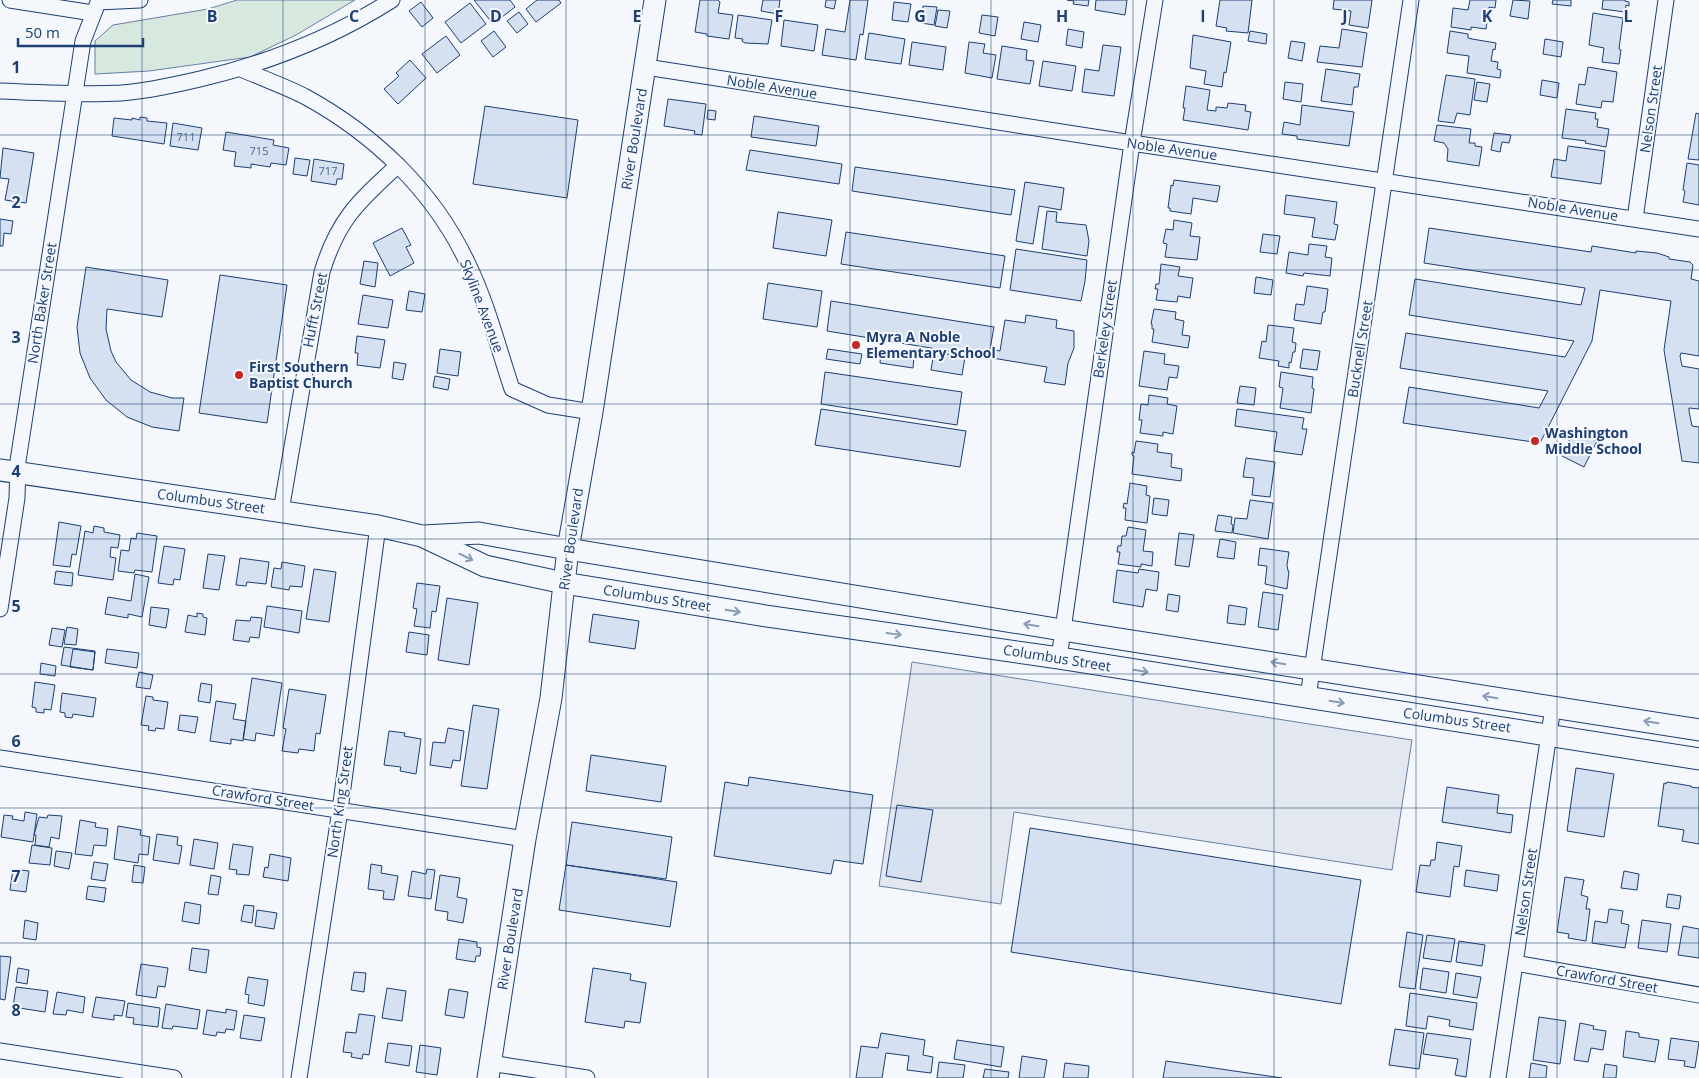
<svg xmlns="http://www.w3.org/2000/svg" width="1699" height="1078" viewBox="0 0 1699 1078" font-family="'Open Sans',sans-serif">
<rect width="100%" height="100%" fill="#f4f7fb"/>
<path fill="#d7e8df" stroke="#687fa3" d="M237,0H355L296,35L250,57L149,71L95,74V41L113,25L208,9Z"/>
<path fill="#e3e8f0" stroke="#687fa3" d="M912,662L1412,740L1392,870L1014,812L1001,904L879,886Z"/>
<path fill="#d5e0f0" stroke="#1d3f73" d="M474,0H510L515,7L493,24Z
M537,0H559L561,3L536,22L526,9Z
M700,0H718L720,2L718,13L733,15L729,39L707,36V34L695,32Z
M763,0H780L778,14L761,11Z
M826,0H836L834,9L825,7Z
M850,0H868L863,35L860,34L856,60L822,55L826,29L845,32Z
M1067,0H1089L1088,6L1073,4L1074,1Z
M1096,0H1127L1125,15L1095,10Z
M1220,0H1252L1248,33L1226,31L1227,28L1216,26Z
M1334,0H1372L1368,28L1349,25L1351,11L1333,9Z
M1470,0H1496L1495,8L1489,7L1486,29L1471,27V30L1451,27L1453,8L1468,10Z
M1513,0L1530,1L1528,19L1510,16Z
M1553,0H1571V6L1552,4Z
M1603,0H1625V1L1629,2V6L1626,5L1625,12L1602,9Z
M421,2L433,18L422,27L409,11Z
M894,2L911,4L908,22L892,20Z
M470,3L486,24L461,43L445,22Z
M923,6L937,7L934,25L921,23Z
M938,10L950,11L947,28L935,26Z
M519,12L528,24L517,33L507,21Z
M1593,13L1623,18L1619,49L1621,50L1619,64L1602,62L1604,48L1589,45Z
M738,15L772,20L768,44L745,43L742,41L743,39L735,38Z
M982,15L998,17L995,36L979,33Z
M784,20L818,25L814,51L781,46Z
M1024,22L1041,25L1038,42L1021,39Z
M1068,29L1084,32L1082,48L1066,45Z
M1342,29L1367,33L1362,67L1317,62L1320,46L1339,48Z
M494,31L506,47L493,57L481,41Z
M1250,31L1267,34L1266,44L1248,41Z
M1450,31L1468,34V38L1472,39L1496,43L1495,50L1493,49L1491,61L1498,62L1497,69L1501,70L1500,78L1467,73L1469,56L1447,53Z
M869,33L905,39L901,64L865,59Z
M1193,35L1231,42L1226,73L1224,72L1222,87L1204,84L1206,71L1190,68Z
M446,36L460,55L437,73L422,54Z
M1545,39L1563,42L1561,57L1543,54Z
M1291,41L1305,43L1302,61L1288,58Z
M912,42L946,47L943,70L909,65Z
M969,42L985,44L983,53L996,55L992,78L965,73Z
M1103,45L1121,47L1114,96L1082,92L1085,69L1099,71Z
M1002,46L1027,50L1026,60L1034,61L1030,84L997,79Z
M410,60L426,78L398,104L384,89L399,76L396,73Z
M1043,61L1076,66L1072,91L1039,86Z
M1588,67L1617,72L1613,102L1602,101L1601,108L1576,104L1579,84L1585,85Z
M1326,69L1360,74L1358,87H1354L1352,105L1321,101Z
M1446,75L1475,79L1470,115L1457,113L1454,123L1438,121Z
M1542,80L1559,83L1557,98L1540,95Z
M1285,82L1303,84L1301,102L1283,99Z
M1477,82L1490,84L1487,102L1474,100Z
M1186,86L1210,90L1207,110L1216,111V107L1227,108L1228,103L1246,105L1245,111L1251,112L1248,130L1183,120L1185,108H1183Z
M668,99L706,104L702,135L694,134L695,131L664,126Z
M1302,105L1354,112L1349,146L1297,139V136L1282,134L1284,122L1300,125Z
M485,106L578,120L567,198L473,184Z
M1566,109L1596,113L1595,119H1598L1597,127L1609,129L1606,147L1585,143L1586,141L1562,138Z
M708,110L716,111L715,120L707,119Z
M1696,113L1699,114V160L1688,159Z
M754,116L819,126L816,146L751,137Z
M140,117L147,118V121L167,123L164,144L112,136L114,118L132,120V118L140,120Z
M173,123L202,128L198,150L170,146Z
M1437,125L1471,129L1469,143H1475V146L1482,147L1479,166L1447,161L1448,149L1444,143L1434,141Z
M226,132L274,140L273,145L289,148L286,165L271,163L270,167L251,164V168L234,166L236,152L223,150Z
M1494,133L1511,135L1509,143L1502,142L1500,152L1491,150Z
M1568,146L1605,151L1601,184L1551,177L1554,159L1566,161Z
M3,148L34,153L26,203L5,200L9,179L0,178Z
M750,150L842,164L839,184L746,170Z
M295,158L310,160L307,176L293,174Z
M314,159L344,164L342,179H337L336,185L311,181Z
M1687,163L1699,165V205L1683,202L1685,191L1683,190Z
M855,167L1015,190L1011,215L852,191Z
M1174,180L1220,186L1217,202L1193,198L1191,214L1170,211V208H1168L1171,185L1173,186Z
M1025,182L1064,188L1061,210L1039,206L1033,244L1016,241Z
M1286,195L1337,202L1334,224L1338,225L1335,240L1312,237L1315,218L1284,214Z
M1047,211L1057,212L1056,222L1086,225L1089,241L1087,256L1042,249Z
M778,212L832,220L826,256L773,248Z
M0,219L13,221L11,234L4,233L3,246H0Z
M1174,220L1192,223L1190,236L1200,237L1197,260L1165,257L1167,244L1163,243L1166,229L1173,230Z
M402,228L411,245L406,247L414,263L390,276L373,243Z
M1429,228L1591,252L1592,246L1636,253V251L1657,253L1669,257V259L1690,262L1693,265L1691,279L1699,281V356L1681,353L1680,356L1682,366L1699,369V409L1689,408V411L1692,426L1699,427V463L1682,461L1664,350L1671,301L1600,290L1592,341L1540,443L1403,423L1409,387L1539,408L1548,391L1400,368L1406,333L1565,357L1574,341L1409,315L1415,279L1581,305L1585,288L1424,263Z
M846,232L1005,256L1000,288L841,264Z
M1263,234L1280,236L1277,254L1260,252Z
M1309,244L1327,246L1325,257L1332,258L1330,276L1304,273L1303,276L1286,273L1289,252L1308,255Z
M1016,249L1087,260L1085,281L1081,301L1010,290Z
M364,261L378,263L375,287L360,284Z
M1161,264L1180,267L1178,276L1193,278L1190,298L1178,296L1177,302L1156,300L1158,289H1155L1156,284H1159Z
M86,267L168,280L162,317L107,309L106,329L111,351L116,362L131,380L150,392L172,398H184L179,431L152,427L127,417L106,400L90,378L80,353L77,327Z
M220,275L287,285L267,423L199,413Z
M1256,277L1273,280L1271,295L1254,293Z
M768,283L822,291L817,327L763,319Z
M1307,286L1328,289L1325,312H1323L1321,324L1294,320L1296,304L1304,305Z
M409,291L425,294L422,312L406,310Z
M363,295L393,300L388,328L358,324Z
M831,301L994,327L990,349L1000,351L1005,320L1025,323L1026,315L1057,320L1056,328L1074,331V348L1068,363L1065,385L1044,382L1047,367L827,331Z
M1154,309L1176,312L1175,319L1184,321L1182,335L1190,336L1188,348L1152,342L1154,329H1152V324H1151Z
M1268,325L1294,328L1292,342L1296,343L1295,352H1293L1291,363L1289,362V368L1278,366L1279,361L1259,358L1262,341L1266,342Z
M357,336L385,340L380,368L357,365L358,353H355Z
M440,349L461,352L458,376L437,373Z
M828,349L862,354L860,364L826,359Z
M1303,349L1320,351L1317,370L1300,368Z
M1144,351L1165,354L1164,364L1179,366L1177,378L1169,377L1167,390L1139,386Z
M881,352L914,357L913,368L880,363Z
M934,352L965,357L962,375L931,370Z
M394,362L406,364L403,380L392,378Z
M825,372L962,392L957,425L821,404Z
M1281,372L1313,377L1312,388L1314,389L1311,413L1280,408L1283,388L1279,387Z
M435,376L450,379L448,390L433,387Z
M1240,386L1256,388L1254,405L1237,403Z
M1149,395L1168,398L1167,404L1177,406L1173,434L1163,432V436L1140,433L1142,420H1139L1141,404L1148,405Z
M821,409L966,431L960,467L815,445Z
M1237,409L1304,418L1302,429H1307L1302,455L1274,451L1277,432L1235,426Z
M1574,430L1597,441L1584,467L1562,456Z
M1136,441L1158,444L1157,452L1172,454L1171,467L1182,469L1181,481L1132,474L1134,456L1132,455V452L1134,453Z
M1246,458L1275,462L1270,497L1252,495L1254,478L1243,477Z
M1130,483L1147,486L1146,495L1150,496L1147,523L1125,520L1126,508H1123L1124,503L1127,504Z
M1154,498L1169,500L1167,516L1152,514Z
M1250,500L1273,503L1268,539L1233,533L1235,518L1247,519Z
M1218,515L1232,517L1231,524L1233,525L1232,533L1215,531Z
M59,522L81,526L76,555L72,554L70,567L53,565Z
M94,526L104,528V532L120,535L118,548L111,547L110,557L116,558L113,580L78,575L85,531L93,533Z
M1128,527L1146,530L1143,551L1153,552L1152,566L1141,564V567L1118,564L1120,552H1117L1118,546H1121L1122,536H1126Z
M137,533L157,536L152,572L135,570L134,573L118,571L121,550L129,551L131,538L136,539Z
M1179,533L1194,535L1189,567L1175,565Z
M1220,539L1236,542L1234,559L1217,557Z
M164,546L185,549L180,580L174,579L173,585L158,583Z
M1260,548L1289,552L1287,565L1288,571H1289L1287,589L1265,584L1267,566L1258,565Z
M208,554L225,556L219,590L203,588Z
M240,558L269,562L266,584L247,582L246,586L236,585Z
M282,562L305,566L302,587L290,586L289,590L271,587L274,568L281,569Z
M314,569L336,572L329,622L306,619Z
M1139,569L1159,572L1157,591L1146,589L1143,607L1113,602L1117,570L1138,573Z
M56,571L73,573L72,586L54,584Z
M135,574L149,577L142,617L128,614V618L105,614L108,597L131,601Z
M417,583L440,586L436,612L432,611L430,628L414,626L417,609L413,608Z
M1263,592L1283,595L1278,630L1258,627Z
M1168,594L1180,596L1178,612L1166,610Z
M447,598L478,603L469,665L438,660Z
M1229,605L1247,608L1245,625L1227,623Z
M267,606L302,611L299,633L264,627Z
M151,607L169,609L166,628L149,625Z
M197,613L203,614V617L207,618L205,635L185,632L188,615L197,617Z
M593,614L639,621L635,649L589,642Z
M251,617L262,618L259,638L250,637L249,642L233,640L236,620L250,621Z
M67,627L78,629L76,645L64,644Z
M52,628L65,630L62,647L49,645Z
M409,632L429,635L427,655L406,652Z
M64,647L95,651L93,670L61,665Z
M73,649L95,652L93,670L70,667Z
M107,649L139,653L137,668L105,663Z
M41,663L56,666L55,676L40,674Z
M139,672L153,675L150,689L136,687Z
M252,678L282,683L274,736L256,733L255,741L243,739Z
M35,682L55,685L51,710L44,709V713L36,712V708L32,707Z
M201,683L212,685L210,703L198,701Z
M289,689L326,695L320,734L316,733L314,751L299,749L298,753L282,751L286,729L283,728Z
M62,693L96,698L93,717L73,714L72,718L65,717V713L60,712Z
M146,696L153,697V700L168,702L164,729L156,728L155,731L148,730L149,726L141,725Z
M216,701L236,704L233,719L246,721L243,741L231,739V744L210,741Z
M473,705L499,709L487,789L461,786Z
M180,715L198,717L195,733L178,730Z
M448,728L464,731L460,761L453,760L451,768L430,765L433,742L445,743Z
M389,731L405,733L404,736L421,739L416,774L400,771L401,767L384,765Z
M591,755L666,766L661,802L586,791Z
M1576,768L1614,774L1604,837L1567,831Z
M749,777L873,795L863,864L834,860L831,874L714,856L725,782L748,786Z
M1667,782L1691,786V787L1697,788L1699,787V844L1682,841L1684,830L1658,826L1664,783L1666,784Z
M1447,787L1499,795L1497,813L1513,815L1511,833L1442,822Z
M897,805L933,810L921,882L886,876Z
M25,812L37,814L33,842L1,837L4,815L13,816L12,819L24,821Z
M48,815L62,816L59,839L51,837L49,847L35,845L36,835H34L39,817L47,818Z
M80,820L96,823L95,827L108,829L106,846L94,845L92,856L75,854Z
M572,822L672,837L666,879L566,865Z
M118,826L141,830L140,835L150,837L148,855L139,854L138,863L114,859Z
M1030,828L1361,880L1341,1004L1011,952Z
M157,834L178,837L177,845L182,846L179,864L153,860Z
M194,839L218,843L214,869L190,865Z
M1437,842L1462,846L1459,867L1454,866L1450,897L1416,892L1420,865L1430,866L1431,860H1435Z
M233,844L253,847L249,875L236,874L237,870L229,869Z
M32,845L52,848L50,865L29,863Z
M56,851L72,853L69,869L54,866Z
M270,854L291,858L288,881L263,877L265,867L268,868Z
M94,862L108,864L105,881L91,879Z
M371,864L382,866L381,873L398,876L394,900L383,899L384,891L368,889Z
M134,865L145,867L143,883L132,882Z
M566,865L677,882L670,927L559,910Z
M13,869L29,871L26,892L10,890Z
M427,869L435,870L431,899L408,896L412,871L426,874Z
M1466,870L1499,875L1497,891L1464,886Z
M1624,871L1639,874L1637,890L1621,888Z
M211,875L221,877L218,895L208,894Z
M440,875L460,878L457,897L467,899L463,923L447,920L448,912L435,910Z
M1565,877L1584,880L1581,895L1588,897L1586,909H1590L1586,941L1568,938L1569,934L1557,932Z
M88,886L106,888L104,902L86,899Z
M1668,894L1681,896L1679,909L1666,907Z
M185,902L201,905L199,924L182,921Z
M244,905L254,906L252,923L241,921Z
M1609,909L1623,911L1621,923L1629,925L1625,948L1592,943L1595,921L1607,923Z
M257,910L277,913L274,929L255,926Z
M25,920L38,923L36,940L23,938Z
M1642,920L1671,924L1667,952L1638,948Z
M1683,926L1699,929V958L1678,955Z
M1407,932L1423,935L1415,989L1399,987Z
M1427,935L1455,939L1451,962L1423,958Z
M459,939L477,942V947L481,948L480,956H476L475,962L456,959Z
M1459,941L1485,945L1482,966L1456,962Z
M192,948L209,950L206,973L189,970Z
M0,956L11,957L5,1000L0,999Z
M141,964L168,968L165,987L158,986L156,998L136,995Z
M18,968L29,970L27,984L16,982Z
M593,968L631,974L630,980L646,983L640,1023L625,1021L624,1028L585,1022Z
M1423,968L1449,972L1446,993L1420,989Z
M354,972L366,973L364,992L351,990Z
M1456,973L1481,977L1477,998L1453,994Z
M248,977L268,980L264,1006L248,1003L249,995L245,994Z
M16,987L48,991L45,1012L13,1007Z
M387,988L406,991L402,1021L382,1018Z
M449,989L468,992L464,1018L445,1015Z
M57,992L85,997L83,1013L67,1010L66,1015L53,1014Z
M1410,993L1477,1003L1473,1030L1449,1026L1450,1020L1428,1016L1426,1029L1406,1026Z
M96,997L125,1001L122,1016L114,1015V1020L92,1017Z
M128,1003L160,1008L158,1027L133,1024L134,1018L126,1017Z
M166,1004L200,1010L197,1029L173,1026L172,1029L162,1028Z
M226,1009L237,1011L234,1030L226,1029L225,1033L217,1032L216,1036L203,1034L207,1010L226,1013Z
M359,1014L375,1016L369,1055L363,1054L362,1059L351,1057L352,1053L343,1052L346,1032L356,1033Z
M244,1015L265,1018L261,1041L240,1038Z
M1539,1017L1566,1021L1560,1064L1533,1060Z
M1580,1023L1594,1026L1593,1029L1606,1031L1603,1050L1591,1048L1588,1062L1574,1060Z
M1395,1029L1424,1033L1419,1069L1389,1065Z
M1626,1031L1639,1033V1037L1659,1040L1655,1062L1623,1057Z
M881,1033L925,1040L923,1055L933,1057L931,1073L907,1070L909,1056L886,1053L882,1078H856L861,1046L878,1048Z
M1427,1033L1471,1039L1466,1077L1455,1075L1458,1059L1423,1054Z
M1671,1038L1699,1042L1695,1068L1684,1066L1685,1061L1668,1059Z
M957,1040L1004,1047L1001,1067L954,1059Z
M388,1043L412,1046L409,1066L385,1062Z
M420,1045L441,1048L437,1075L416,1072Z
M1022,1056L1047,1060L1044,1078H1019Z
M1166,1061L1282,1078H1163Z
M939,1062L965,1065L963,1078H937Z
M1065,1063L1089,1066L1088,1078H1063Z
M1531,1063L1547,1066L1546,1078H1529Z
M1605,1064L1617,1066L1616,1078H1603Z
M985,1069L1009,1072L1008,1078H983Z"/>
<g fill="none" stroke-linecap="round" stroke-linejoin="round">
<g stroke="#1d3f73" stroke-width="17">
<path id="minor" d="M10,0L93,13
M98,2L140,0
M646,67L1132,143L1699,229
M241,69C262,78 284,86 304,96C374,134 434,191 468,264C487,303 498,347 512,389L548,405L592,412
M0,91C41,93 81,95 121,93C148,91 174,85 200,79C268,63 332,38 392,0
M1635,219L1666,0
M281,511L322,272C338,219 359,201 398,165
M0,609L17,498L18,461L83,41L99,0
M1059,658L1132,143L1155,0
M1308,697L1411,0
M0,758L525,839
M1515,963L1699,995
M0,1051L174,1078
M490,1063L587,1078
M299,1078L340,810L378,526
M1498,1078L1553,707"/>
</g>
<g stroke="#1d3f73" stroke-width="23">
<path id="secondary" d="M0,470L378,526L422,536L485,566L564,583L766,616L1059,658L1699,759
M424,536L479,533L568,549L1062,630L1699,730
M488,1078L525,839L551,698L568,549L592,412L655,0"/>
</g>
<use href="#minor" stroke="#f4f7fb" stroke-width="15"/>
<use href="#secondary" stroke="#f4f7fb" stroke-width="21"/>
</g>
<defs><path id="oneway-shaft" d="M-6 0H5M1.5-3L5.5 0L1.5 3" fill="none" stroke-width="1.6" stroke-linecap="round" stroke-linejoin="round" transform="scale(1.25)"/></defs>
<g stroke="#889bb7">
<use href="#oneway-shaft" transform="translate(466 557) rotate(26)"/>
<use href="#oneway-shaft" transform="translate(733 611) rotate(9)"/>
<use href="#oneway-shaft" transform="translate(1031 625) rotate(-171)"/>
<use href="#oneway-shaft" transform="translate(894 634) rotate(8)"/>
<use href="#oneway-shaft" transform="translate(1278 663) rotate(-171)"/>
<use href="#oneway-shaft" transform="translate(1141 671) rotate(9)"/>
<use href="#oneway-shaft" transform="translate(1490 697) rotate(-171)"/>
<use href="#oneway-shaft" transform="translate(1337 702) rotate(9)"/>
<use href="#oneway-shaft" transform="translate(1651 722) rotate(-171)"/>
</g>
<path fill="none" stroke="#1d3f73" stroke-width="1" stroke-opacity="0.55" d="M142,0V1078M283,0V1078M425,0V1078M566,0V1078M708,0V1078M850,0V1078M991,0V1078M1133,0V1078M1274,0V1078M1416,0V1078M1557,0V1078M0,135H1699M0,270H1699M0,404H1699M0,539H1699M0,674H1699M0,808H1699M0,943H1699"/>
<g fill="#c62828" stroke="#f4f7fb" stroke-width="2">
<circle cx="856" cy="345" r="5"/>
<circle cx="239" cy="375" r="5"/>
<circle cx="1535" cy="441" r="5"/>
</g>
<g text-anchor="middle" stroke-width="4" stroke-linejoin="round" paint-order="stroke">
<g font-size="11" fill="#4b6792">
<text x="186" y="141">711</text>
<text x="259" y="155">715</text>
<text x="328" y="175">717</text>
</g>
<g font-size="14" fill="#1d3f73" stroke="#f4f7fb">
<text transform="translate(772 87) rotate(9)" y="5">Noble Avenue</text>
<text transform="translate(1651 109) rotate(-82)" y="5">Nelson Street</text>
<text transform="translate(634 139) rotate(-81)" y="5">River Boulevard</text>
<text transform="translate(1172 149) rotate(8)" y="5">Noble Avenue</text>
<text transform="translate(1573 209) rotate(9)" y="5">Noble Avenue</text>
<text transform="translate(42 303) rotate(-81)" y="5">North Baker Street</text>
<text transform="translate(482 306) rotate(69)" y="5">Skyline Avenue</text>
<text transform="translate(315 310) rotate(-79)" y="5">Hufft Street</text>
<text transform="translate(1105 329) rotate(-82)" y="5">Berkeley Street</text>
<text transform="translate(1360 349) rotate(-81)" y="5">Bucknell Street</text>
<text transform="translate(211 501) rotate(8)" y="5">Columbus Street</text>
<text transform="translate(571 539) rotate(-82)" y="5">River Boulevard</text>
<text transform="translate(657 598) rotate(9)" y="5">Columbus Street</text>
<text transform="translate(1057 658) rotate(9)" y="5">Columbus Street</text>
<text transform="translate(1457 720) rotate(8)" y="5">Columbus Street</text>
<text transform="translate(263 798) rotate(9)" y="5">Crawford Street</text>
<text transform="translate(340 802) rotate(-82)" y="5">North King Street</text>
<text transform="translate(1526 892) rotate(-82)" y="5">Nelson Street</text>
<text transform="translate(510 939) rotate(-81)" y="5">River Boulevard</text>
<text transform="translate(1607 979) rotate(10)" y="5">Crawford Street</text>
</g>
<g font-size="14" font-weight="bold" fill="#1d3f73" stroke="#f4f7fb" text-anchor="start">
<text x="866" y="342">Myra A Noble<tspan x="866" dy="16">Elementary School</tspan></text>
<text x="249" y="372">First Southern<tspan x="249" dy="16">Baptist Church</tspan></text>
<text x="1545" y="438">Washington<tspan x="1545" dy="16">Middle School</tspan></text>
</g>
</g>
<g font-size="16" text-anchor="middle" font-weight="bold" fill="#1d3f73" stroke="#f4f7fb" stroke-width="4" stroke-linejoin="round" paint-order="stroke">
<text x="212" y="22">B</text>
<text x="354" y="22">C</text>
<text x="496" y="22">D</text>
<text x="637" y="22">E</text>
<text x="779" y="22">F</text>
<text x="920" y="22">G</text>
<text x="1062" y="22">H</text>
<text x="1203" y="22">I</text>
<text x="1345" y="22">J</text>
<text x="1487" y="22">K</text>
<text x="1628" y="22">L</text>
<text x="16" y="73">1</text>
<text x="16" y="208">2</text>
<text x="16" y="343">3</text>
<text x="16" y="477">4</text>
<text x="16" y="612">5</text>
<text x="16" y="747">6</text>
<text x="16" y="882">7</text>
<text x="16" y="1016">8</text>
</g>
<path d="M18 38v8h125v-8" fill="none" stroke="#1d3f73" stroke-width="2.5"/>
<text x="25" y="38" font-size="15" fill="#1d3f73" stroke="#f4f7fb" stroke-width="4" paint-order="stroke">50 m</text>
</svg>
